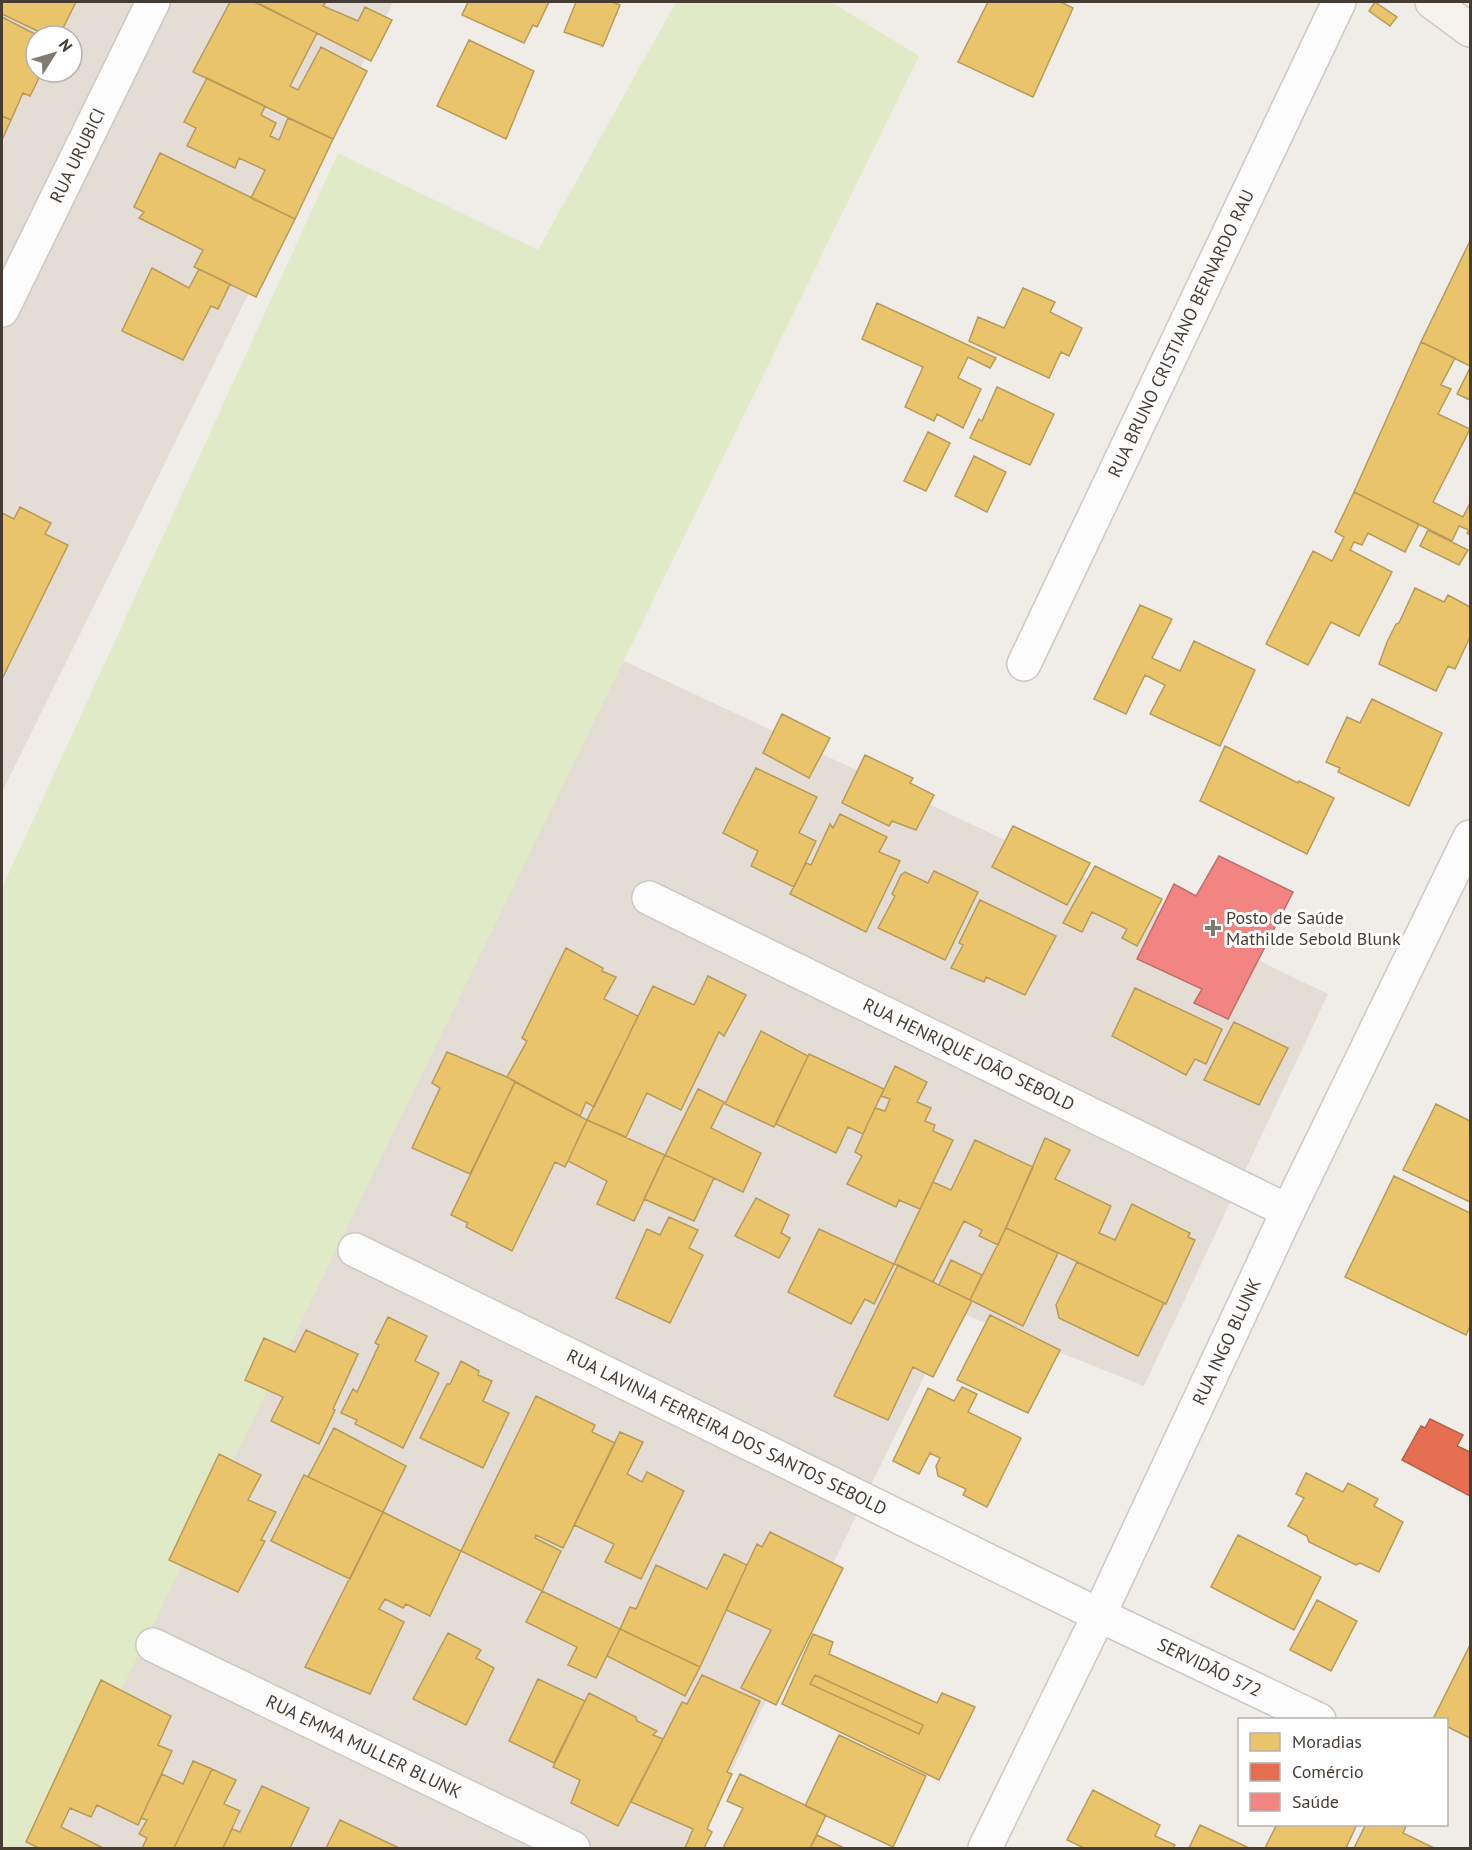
<svg xmlns="http://www.w3.org/2000/svg" width="1472" height="1850" viewBox="0 0 1472 1850" font-family="'PT Sans',sans-serif">
<rect width="100%" height="100%" fill="#f0ece8"/>
<path fill="#e4ddd5" fill-rule="evenodd" d="M2,2H393L2,792ZM36,36H72V72H36Z
M590,645L1165,915L1328,994L1144,1386L956,1311L694,1848H12Z"/>
<path fill="#e1eac6" d="M676,2H831L919,56L44,1848H2V888L338,153L538,250Z"/>
<path fill="#e9c46a" stroke="#b89b5a" stroke-width="1.5" d="M2,2H76L59,36H48L2,14Z
M230,2H254L317,33L290,86L298,90L321,47L367,71L333,139L193,72Z
M261,2H326L323,6L358,21L365,7L392,20L371,61L260,4Z
M468,2H549L537,27L533,25L524,43L462,15Z
M576,2H612L620,5L603,46L564,32Z
M988,2H1061L1073,8L1033,97L958,62Z
M1375,2L1397,17L1390,26L1369,11Z
M2,17L39,36H36V72H42L30,96L23,93L11,120L2,116Z
M469,40L534,71L506,139L437,106Z
M207,78L265,106L261,115L276,123L270,136L279,140L288,118L333,139L295,219L251,198L265,170L239,158L235,168L187,146L196,128L184,122Z
M2,116L11,120L2,140Z
M160,153L295,219L256,297L194,267L203,250L139,218L144,212L134,207Z
M1470,241V366L1421,342Z
M152,268L189,288L199,269L230,284L218,309L211,306L183,360L122,331Z
M1023,288L1055,302L1050,312L1082,328L1069,356L1061,352L1049,378L969,341L978,317L1004,328Z
M877,303L996,358L990,368L968,357L958,378L981,389L963,428L937,414L934,421L905,407L923,367L862,339Z
M1421,342L1455,358L1441,385L1451,389L1438,414L1470,429L1433,502L1463,517L1470,503V535L1467,533L1469,530L1459,526L1452,541L1354,492Z
M1470,368V400L1457,394Z
M997,387L1054,414L1030,465L970,438L979,419L982,421Z
M928,432L950,443L926,491L904,481Z
M974,456L1006,472L987,512L955,496Z
M1354,492L1419,524L1405,552L1368,533L1362,545L1354,542L1350,550L1392,572L1359,636L1331,622L1308,665L1266,644L1313,551L1332,561L1344,537L1335,532Z
M20,507L51,523L45,534L68,545L2,679V513L14,519Z
M1428,530L1468,550L1459,565L1420,546Z
M1415,588L1444,602L1448,595L1470,607V637L1455,669L1448,666L1436,691L1379,664L1387,642L1396,624L1399,623Z
M1140,605L1172,619L1152,658L1180,671L1194,641L1255,670L1220,746L1150,714L1165,685L1145,675L1126,714L1094,699Z
M1372,699L1442,733L1409,806L1338,772L1340,768L1326,762L1347,717L1360,723Z
M782,714L830,738L809,778L763,753Z
M1225,746L1298,783L1299,781L1334,798L1307,854L1200,801Z
M865,755L913,778L910,783L934,795L916,830L892,821L889,826L842,803Z
M756,768L817,797L799,833L816,841L794,887L751,866L758,851L723,833Z
M840,814L887,837L879,852L900,861L866,932L790,894L806,863L811,865L830,824L833,828Z
M1013,826L1090,863L1067,905L992,867Z
M1095,866L1162,899L1137,946L1122,938L1127,929L1092,912L1082,932L1063,923Z
M934,871L978,892L945,960L878,928L895,896L892,894L901,875L905,872L928,883Z
M980,900L1056,936L1025,995L986,977L984,982L951,968L963,945L959,943Z
M566,948L603,968L602,971L616,977L604,999L638,1016L594,1107L586,1102L580,1116L507,1077L527,1041L522,1038Z
M708,976L746,995L724,1036L719,1032L681,1110L647,1093L626,1137L587,1120L653,986L694,1005Z
M1135,988L1222,1029L1206,1064L1195,1059L1186,1075L1112,1036Z
M1234,1022L1288,1048L1259,1105L1204,1080Z
M761,1031L808,1056L774,1127L725,1104Z
M447,1052L507,1077L515,1082L470,1174L412,1148L440,1088L432,1083Z
M809,1054L884,1089L863,1134L848,1127L836,1153L776,1124Z
M895,1066L927,1082L917,1102L931,1108L925,1121L935,1125L933,1131L953,1140L920,1209L899,1200L896,1207L847,1184L862,1156L855,1152L875,1108L885,1111L890,1099L881,1096Z
M515,1082L587,1120L565,1167L555,1162L512,1251L466,1227L468,1223L451,1215Z
M698,1089L724,1102L711,1128L761,1153L743,1192L665,1155Z
M1436,1104L1470,1121V1202L1403,1170Z
M587,1120L665,1155L634,1221L597,1204L607,1181L568,1161Z
M1045,1138L1070,1150L1055,1179L1111,1206L1099,1233L1115,1240L1132,1204L1190,1233L1188,1237L1195,1240L1166,1304L1006,1228Z
M975,1140L1033,1167L998,1245L979,1236L982,1230L964,1221L933,1282L894,1264L933,1182L951,1190Z
M665,1155L714,1178L694,1221L644,1199Z
M1394,1176L1470,1213V1326L1466,1335L1345,1277Z
M756,1198L789,1215L781,1233L790,1238L779,1258L735,1236Z
M669,1217L698,1230L689,1248L703,1255L670,1323L616,1298L647,1229L660,1235Z
M1006,1228L1058,1253L1023,1326L970,1300Z
M819,1229L894,1264L874,1304L865,1299L851,1324L788,1292Z
M951,1260L982,1275L970,1300L939,1285Z
M1077,1262L1164,1303L1138,1356L1059,1318L1056,1305Z
M898,1265L972,1301L933,1377L913,1367L888,1420L834,1396Z
M990,1315L1060,1350L1028,1413L957,1380Z
M388,1317L427,1336L415,1361L439,1373L403,1448L355,1424L357,1420L341,1413L353,1389L357,1392L379,1345L375,1343Z
M306,1330L358,1354L333,1409L335,1410L319,1444L271,1421L283,1397L245,1380L264,1338L295,1352Z
M461,1361L479,1371L478,1375L492,1381L483,1401L509,1413L483,1468L420,1438L447,1384H450Z
M962,1387L977,1394L968,1412L1021,1438L987,1507L963,1495L966,1489L938,1476L936,1466L940,1458L930,1453L919,1474L893,1461L928,1388L954,1401Z
M536,1396L595,1425L592,1432L615,1443L563,1548L536,1535L535,1538L561,1551L542,1591L461,1551Z
M334,1428L406,1466L383,1512L308,1477Z
M620,1432L643,1442L627,1474L642,1482L647,1472L684,1491L641,1579L605,1562L614,1544L574,1525Z
M219,1454L261,1475L248,1500L276,1512L261,1540L265,1541L238,1592L169,1560Z
M1306,1473L1343,1492L1348,1483L1378,1499L1374,1506L1403,1522L1379,1572L1360,1563L1356,1565L1309,1542L1307,1536L1288,1526L1304,1498L1296,1494Z
M304,1475L383,1512L350,1579L271,1541Z
M383,1512L461,1551L430,1616L406,1604L403,1608L385,1599L379,1609L404,1622L370,1694L305,1667Z
M770,1532L843,1568L776,1705L741,1688L771,1630L726,1610L757,1544L762,1547Z
M1238,1535L1321,1577L1294,1630L1211,1587Z
M724,1554L747,1565L700,1667L620,1629L630,1607L636,1609L656,1565L707,1589Z
M542,1591L620,1629L596,1678L568,1665L577,1647L526,1622Z
M1317,1600L1357,1621L1331,1671L1290,1650Z
M620,1629L700,1667L685,1696L607,1656Z
M448,1633L481,1650L476,1658L494,1668L466,1725L413,1699Z
M813,1634L833,1642L829,1654L937,1703L942,1693L975,1707L939,1780L782,1704Z
M1470,1645V1738L1446,1726V1720L1433,1719Z
M702,1675L760,1701L727,1772L732,1774L707,1829L712,1832L704,1848H685L693,1829L631,1802L682,1702L687,1704Z
M815,1675L923,1725L919,1734L810,1684Z
M538,1679L585,1701L554,1763L509,1741Z
M101,1680L171,1716L158,1745L172,1751L138,1825L97,1805L91,1817L70,1808L61,1827L103,1848H39L26,1842Z
M589,1693L636,1717L637,1721L657,1731L653,1735L663,1739L618,1826L571,1803L580,1780L553,1767Z
M839,1735L926,1776L893,1847L805,1806Z
M193,1761L212,1769L174,1848H142L147,1838L139,1834L147,1820L141,1818L162,1774L183,1784Z
M212,1769L236,1780L224,1804L240,1811L223,1848H174Z
M740,1774L826,1815L810,1848H723L743,1808L727,1801Z
M262,1786L309,1808L290,1848H223L232,1829L240,1832Z
M1093,1790L1160,1825L1155,1836L1175,1845L1173,1848H1084L1067,1840Z
M340,1820L399,1848H326Z
M1277,1824H1357L1346,1848H1265Z
M1366,1824H1407L1403,1833L1434,1848H1354Z
M1200,1825L1249,1848H1189Z
M817,1835L844,1848H810Z"/>
<path fill="#e76f51" stroke="#b66048" stroke-width="1.5" d="M1430,1419L1463,1435L1457,1446L1470,1452V1450V1496L1402,1460L1421,1426L1425,1428Z"/>
<path fill="#f28482" stroke="#be6e6b" stroke-width="1.5" d="M1219,856L1293,892L1228,1019L1194,1003L1202,989L1137,959L1174,884L1196,896Z"/>
<g fill="none" stroke-linecap="round" stroke-linejoin="round">
<g stroke="#ccc8c4" stroke-width="36">
<g id="street">
<path id="s1" d="M2,310L153,2"/>
<path id="s2" d="M1024,664L1339,2"/>
<path id="s3" d="M649,898L1288,1211"/>
<path id="s4" d="M355,1250L1099,1615L1319,1720"/>
<path id="s5" d="M153,1645L573,1848"/>
<path id="s6" d="M985,1848L1099,1615L1288,1211L1470,837"/>
</g>
</g>
<g stroke="#d1cac0" stroke-width="36">
<path id="secondary" d="M1432,2L1470,30"/>
</g>
<use href="#street" stroke="#fdfcfc" stroke-width="33"/>
<use href="#secondary" stroke="#f6f3ee" stroke-width="33"/>
</g>
<path fill="#817a73" stroke="#fff" stroke-width="2" d="M1210 919h6v6h6v6h-6v6h-6v-6h-6v-6h6z"/>
<g text-anchor="middle" stroke-width="6" stroke-linejoin="round" paint-order="stroke">
<g font-size="18" fill="#453c34" stroke="#fff">
<text dy="6" stroke="none"><textPath href="#s1" startOffset="172">RUA URUBICI</textPath></text>
<text dy="6" stroke="none"><textPath href="#s2" startOffset="366">RUA BRUNO CRISTIANO BERNARDO RAU</textPath></text>
<text dy="6" stroke="none"><textPath href="#s3" startOffset="356">RUA HENRIQUE JOÃO SEBOLD</textPath></text>
<text dy="6" stroke="none"><textPath href="#s6" startOffset="561">RUA INGO BLUNK</textPath></text>
<text dy="6" stroke="none"><textPath href="#s4" startOffset="414">RUA LAVINIA FERREIRA DOS SANTOS SEBOLD</textPath></text>
<text dy="6" stroke="none"><textPath href="#s4" startOffset="951">SERVIDÃO 572</textPath></text>
<text dy="6" stroke="none"><textPath href="#s5" startOffset="234">RUA EMMA MULLER BLUNK</textPath></text>
</g>
<g font-size="18" fill="#453c34" stroke="#fff" text-anchor="start">
<text x="1226" y="924">Posto de Saúde<tspan x="1226" dy="21">Mathilde Sebold Blunk</tspan></text>
</g>
</g>
<rect width="1472" height="1850" fill="none" stroke="#453c34" stroke-width="6"/>
<rect x="1238" y="1718" width="210" height="108" fill="#ffffff" stroke="#b5b1ae" stroke-width="1.5"/>
<rect x="1250" y="1733" width="30" height="18" fill="#e9c46a" stroke="#b5b1ae" stroke-width="1.5"/>
<text x="1292" y="1748" font-size="18" fill="#453c34">Moradias</text>
<rect x="1250" y="1763" width="30" height="18" fill="#e76f51" stroke="#b5b1ae" stroke-width="1.5"/>
<text x="1292" y="1778" font-size="18" fill="#453c34">Comércio</text>
<rect x="1250" y="1793" width="30" height="18" fill="#f28482" stroke="#b5b1ae" stroke-width="1.5"/>
<text x="1292" y="1808" font-size="18" fill="#453c34">Saúde</text>
<g transform="translate(54 54) rotate(53)"><circle r="28" fill="#ffffff" stroke="#b5b1ae" stroke-width="1.5"/>
<path d="M0-4.5L10 22L0 15L-10 22Z" fill="#817a73"/>
<text y="-9" font-size="16" font-weight="bold" text-anchor="middle" fill="#453c34">N</text>
</g>
</svg>
